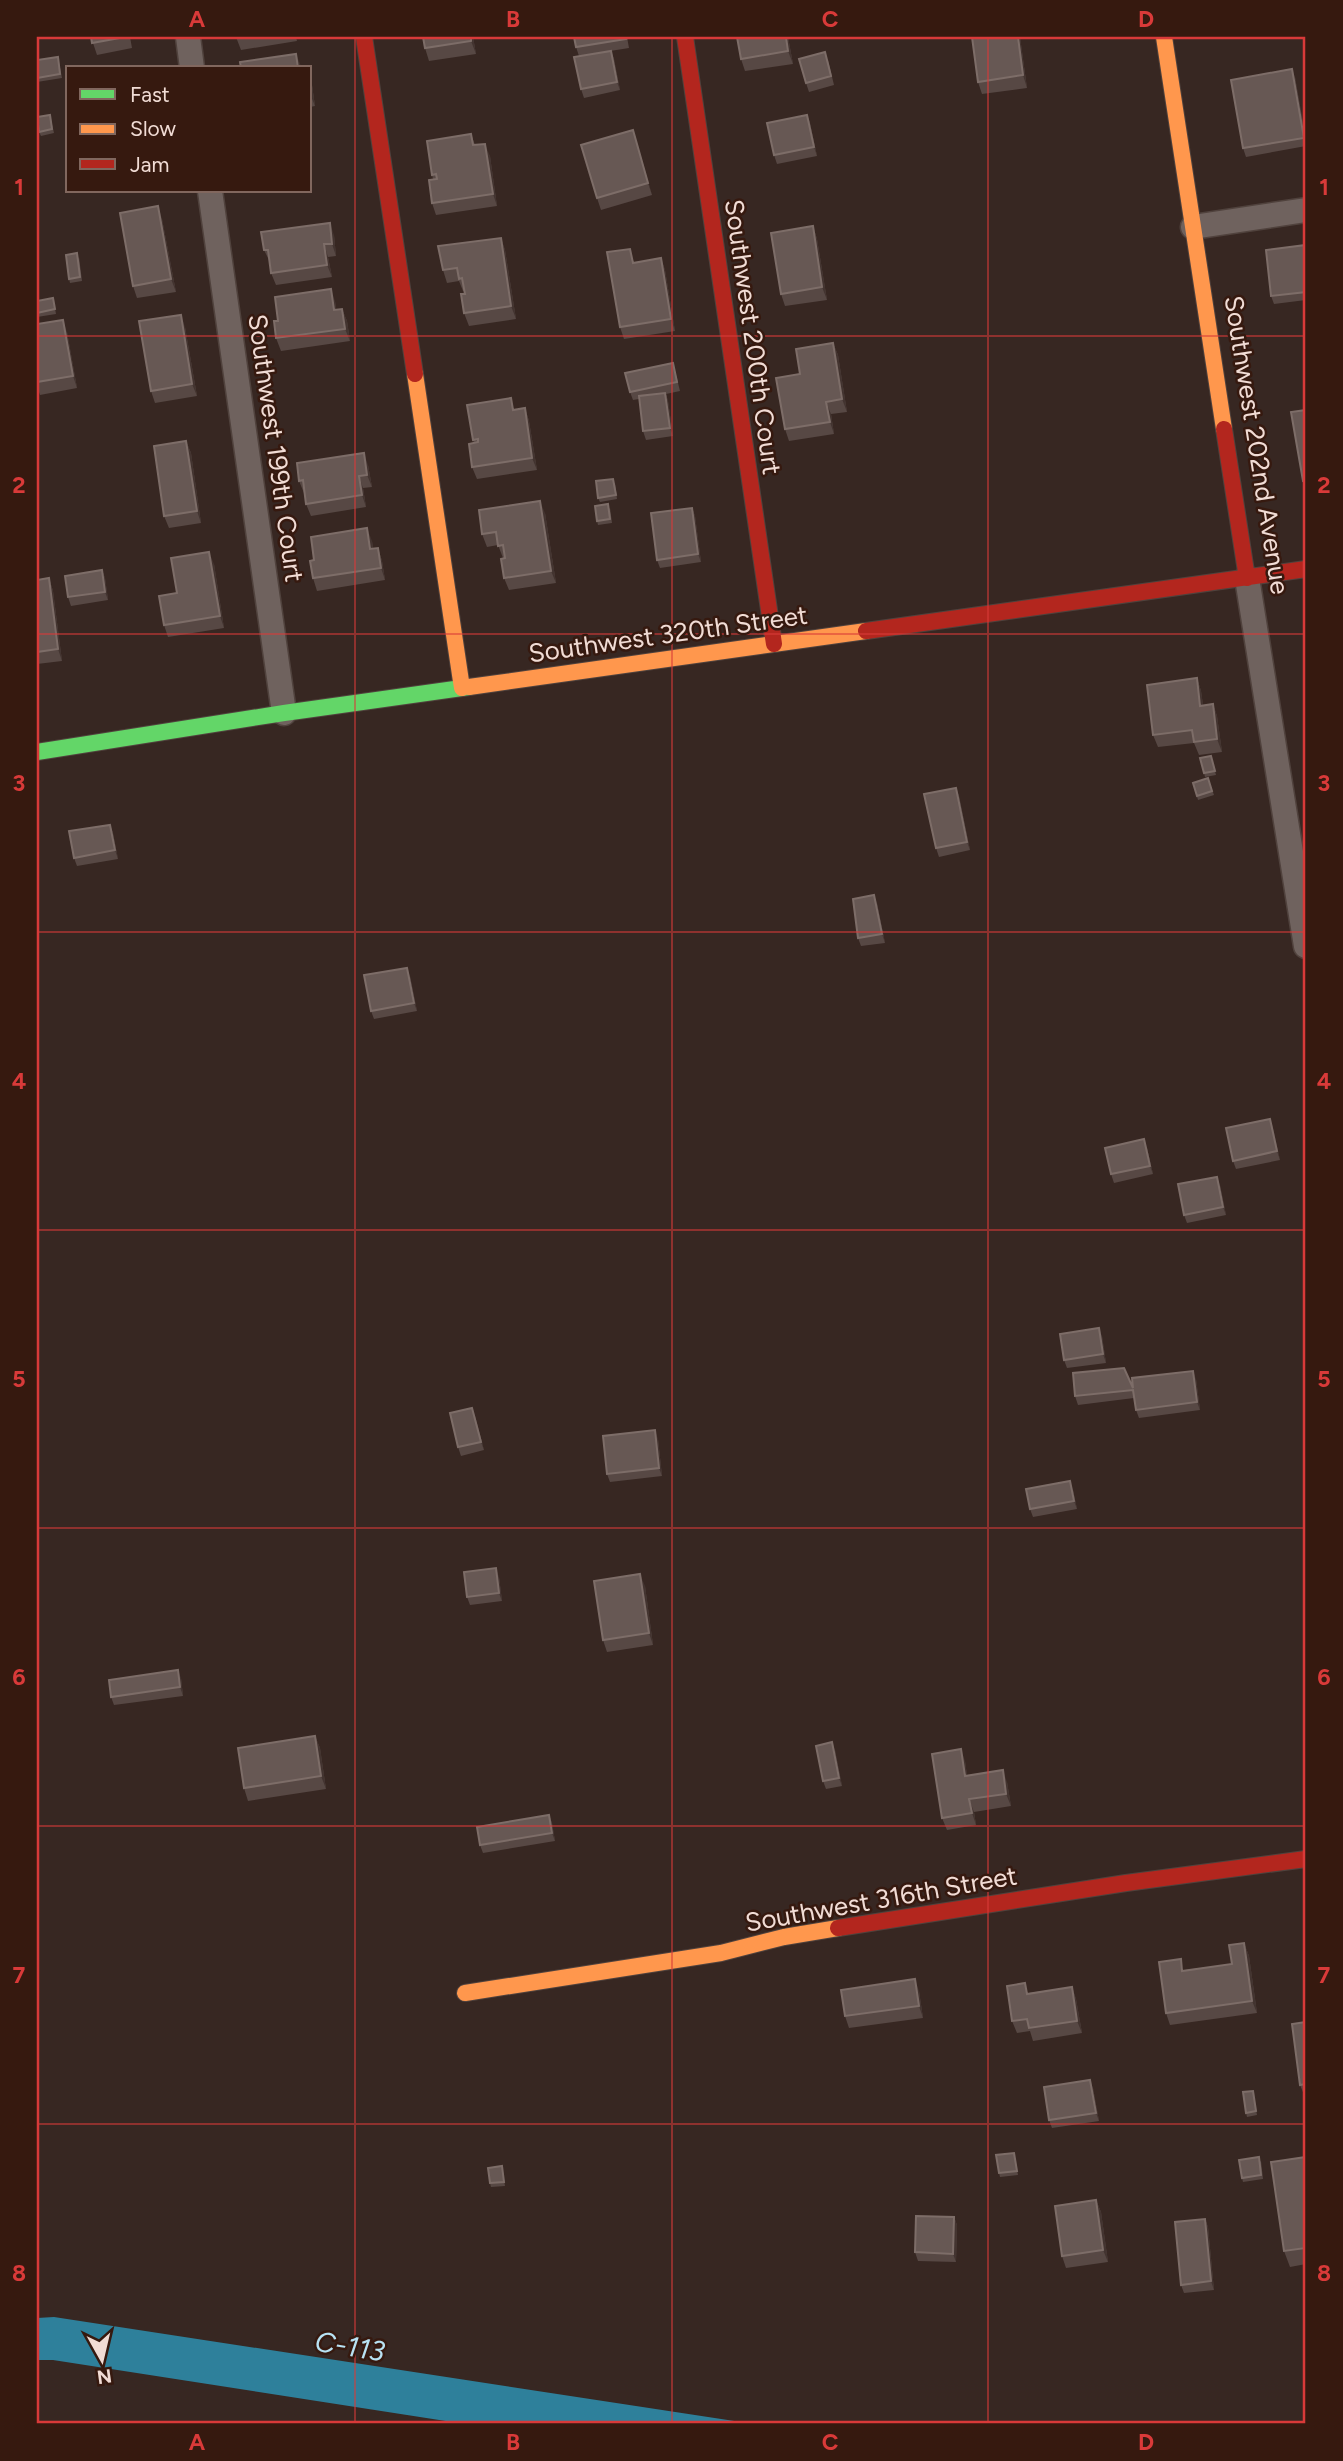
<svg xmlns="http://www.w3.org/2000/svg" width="1343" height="2461" viewBox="0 0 1343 2461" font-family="Figtree,sans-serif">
<rect width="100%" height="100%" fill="#372722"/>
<path fill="#2e809b" d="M54,2317L754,2424H465L53,2360H37V2318Z"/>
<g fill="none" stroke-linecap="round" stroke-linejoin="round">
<g stroke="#50423d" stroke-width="27">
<path id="street" d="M188,37L192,68
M210,191L284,713
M1193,227L1306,210
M1247,578L1306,946"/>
</g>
<g stroke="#50423d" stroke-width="18">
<path id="fast" d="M37,752L284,713L469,687"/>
</g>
<g stroke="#50423d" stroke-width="18">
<path id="slow" d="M1164,37L1224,429
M415,374L462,688
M469,687L866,631
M465,1993L721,1953L784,1937L838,1928"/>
</g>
<g stroke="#50423d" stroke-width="18">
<path id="jam" d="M364,37L415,374
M685,37L774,644
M1224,429L1247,578
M866,631L1306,569
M838,1928L1126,1883L1306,1859"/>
</g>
<use href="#street" stroke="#6f625e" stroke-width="24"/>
<use href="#fast" stroke="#63d668" stroke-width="16"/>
<use href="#slow" stroke="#ff974d" stroke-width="16"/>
<use href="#jam" stroke="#b3261e" stroke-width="16"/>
</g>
<path fill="#574844" d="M91,37H130L132,48L97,55Z
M236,37H296L297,41L241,50Z
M423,37H473L476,54L429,61L425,48Z
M627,37L629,48L579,56L576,47Z
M788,37L793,64L745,71L741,59Z
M972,37H1020L1027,88L982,94L978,82Z
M1221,37H1237L1222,39Z
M611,51L614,59L620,90L584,98L581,89Z
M58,57L62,78L37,82V60Z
M828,60L834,85L809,92L806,83Z
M1295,77L1306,140V146L1246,157L1243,148Z
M310,80L312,85L315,106L310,107Z
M50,115L54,133L41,136L39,132Z
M807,115L810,123L817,156L777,164L774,155Z
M633,130L652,195L601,210L597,198Z
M471,134L475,145L490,156L497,206L436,215L432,203L433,179L432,175Z
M162,219L176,292L137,298L133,286Z
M813,226L817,239L827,300L785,306L781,294Z
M334,235L336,256L328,257L332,277L276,285L271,273L270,262L264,250Z
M501,238L505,250L516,319L469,326L464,313V291H463L459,281L447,283L443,270Z
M1306,245V300L1274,304L1271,296Z
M79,257L82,281L70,283L69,279Z
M661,258L665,270L675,331L624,339L620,327Z
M37,301L54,303L56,314L37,317Z
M335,301L336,309H342L347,321L350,341L281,351L276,338Z
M37,324L67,332L77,388L40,395L37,386Z
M185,327L197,396L155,403L151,391Z
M833,343L838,355L847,412L831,414L834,434L789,441L785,429L800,374Z
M673,363L680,391L666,394L668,401L673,436L646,440L643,431L639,399L633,400L630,392Z
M525,408L529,421L537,470L477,479L472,467L474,443L473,440L515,410Z
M186,441L191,453L201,523L169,528L164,516Z
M368,465L372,487L363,488L366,507L311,516L306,504L304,493L299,481Z
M615,483L617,499L600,502L598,498Z
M610,508L612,523L598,525L597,521Z
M692,508L695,516L701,562L660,568L657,560Z
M545,513L556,583L509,590L504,578L505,557L503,558L498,545L487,547L482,534Z
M372,541L373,549L378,548L382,561L385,580L317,591L313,578L314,560Z
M214,564L224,628L168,637L164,625L177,593Z
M102,570L105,578L108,600L71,606L68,597Z
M49,578L53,591L62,661L37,664V580Z
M1197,678L1201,691L1203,705L1213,704L1217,716L1222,752L1199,755L1194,743L1158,747L1153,735Z
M1211,756L1216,775L1205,777L1204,773Z
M1208,778L1214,795L1198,800L1193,783Z
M956,788L959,796L970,850L939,857L936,848Z
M110,825L113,833L118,859L77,866L74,858Z
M877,903L885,943L861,946L858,938Z
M410,976L417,1011L374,1019L371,1011Z
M1270,1119L1280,1160L1236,1169L1233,1161Z
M1147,1148L1153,1174L1114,1183L1111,1174Z
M1220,1185L1226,1215L1187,1223L1184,1215Z
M1102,1336L1106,1363L1067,1368L1064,1360Z
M1196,1379L1200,1410L1139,1418L1136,1410L1134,1398L1078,1405L1075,1396Z
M475,1416L484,1450L461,1456L458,1447Z
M658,1439L662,1476L610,1482L607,1474Z
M1073,1490L1077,1509L1033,1517L1030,1509Z
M499,1577L502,1601L470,1605L467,1597Z
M645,1586L653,1645L607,1652L603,1640Z
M181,1678L183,1696L114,1705L111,1697Z
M315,1736L320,1748L326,1789L248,1801L244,1788Z
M835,1750L842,1786L826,1789L823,1781Z
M965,1761L967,1776L1007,1782L1011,1806L974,1812L976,1825L947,1830L942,1818Z
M549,1815L552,1823L555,1841L483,1853L480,1845Z
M1244,1943L1249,1956L1257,2013L1170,2025L1166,2013L1185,1970L1232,1964Z
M1072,1987L1076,1999L1082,2033L1033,2041L1030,2031L1017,2033L1012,2021L1029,1993Z
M919,1991L923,2018L849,2028L845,2016Z
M1306,2022V2097H1305L1300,2085Z
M1093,2088L1099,2121L1052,2128L1049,2120Z
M1253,2091L1257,2115L1247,2117L1246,2113Z
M1014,2153L1018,2175L1000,2177L999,2173Z
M1306,2157V2264L1290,2267L1284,2251Z
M1261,2161L1263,2179L1243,2182L1242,2178Z
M502,2166L505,2186L491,2187L490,2183Z
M1096,2200L1101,2212L1108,2262L1066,2268L1062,2256Z
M954,2217L957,2225L956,2262L918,2261L915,2252Z
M1205,2219L1208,2227L1214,2290L1184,2293L1181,2285Z"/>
<path fill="#433430" d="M471,37H473L476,54L471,41Z
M786,37H788L793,64L788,51Z
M1018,37H1020L1027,88L1023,75Z
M611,51L614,59L620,90L617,82Z
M296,54L301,66V68H298Z
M1292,69L1295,77L1306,143L1304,138Z
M310,80L312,85L315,106L310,94Z
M807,115L810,123L817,156L814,147Z
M633,130L637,142L652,195L648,183Z
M485,144L490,156L497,206L493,194Z
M158,206L162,219L176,292L171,279Z
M330,223L334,235L336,256L332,244Z
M813,226L817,239L827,300L822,287Z
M501,238L505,250L516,319L511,306Z
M324,244L328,257L332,277L327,265Z
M661,258L665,270L675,331L671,319Z
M331,289L335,301L338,322L334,310Z
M342,309L347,321L350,341L345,329Z
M181,315L185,327L197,396L192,384Z
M63,320L67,332L77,388L73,376Z
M833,343L838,355L847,412L842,399Z
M665,393L668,401L673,436L670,428Z
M826,402L831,414L834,434L830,422Z
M525,408L529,421L537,470L532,458Z
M186,441L191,453L201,523L197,511Z
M364,453L368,465L372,487L367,475Z
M359,476L363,488L366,507L362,495Z
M540,501L545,513L556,583L551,571Z
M692,508L695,516L701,562L698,554Z
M367,528L372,541L375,562L370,549Z
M378,548L382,561L385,580L381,568Z
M209,552L214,564L224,628L220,616Z
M102,570L105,578L108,600L105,592Z
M49,578L53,591L62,661L58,649Z
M1197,678L1201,691L1205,718L1200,706Z
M1213,704L1217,716L1222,752L1217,739Z
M956,788L959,796L970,850L967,842Z
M110,825L113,833L118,859L115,850Z
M874,895L877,903L885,943L882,934Z
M407,968L410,976L417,1011L414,1003Z
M1270,1119L1273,1127L1280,1160L1277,1151Z
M1144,1139L1147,1148L1153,1174L1150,1166Z
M1217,1177L1220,1185L1226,1215L1223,1207Z
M1099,1328L1102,1336L1106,1363L1103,1354Z
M1193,1371L1196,1379L1200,1410L1197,1402Z
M472,1408L475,1416L484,1450L481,1442Z
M655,1430L658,1439L662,1476L659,1468Z
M1070,1481L1073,1490L1077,1509L1074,1501Z
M496,1568L499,1577L502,1601L499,1593Z
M640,1574L645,1586L653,1645L649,1633Z
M178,1670L181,1678L183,1696L180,1687Z
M315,1736L320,1748L326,1789L321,1776Z
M832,1742L835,1750L842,1786L839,1778Z
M961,1749L965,1761L969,1788L965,1776Z
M1003,1770L1007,1782L1011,1806L1006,1794Z
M969,1799L974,1812L976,1825L972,1813Z
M549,1815L552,1823L555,1841L552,1833Z
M1244,1943L1249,1956L1257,2013L1252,2001Z
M915,1979L919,1991L923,2018L919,2006Z
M1072,1987L1076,1999L1082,2033L1077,2021Z
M1090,2080L1093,2088L1099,2121L1096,2113Z
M1096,2200L1101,2212L1108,2262L1103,2250Z
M954,2217L957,2225L956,2262L953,2254Z
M1205,2219L1208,2227L1214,2290L1211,2281Z"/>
<path fill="#675854" stroke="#7d6d68" stroke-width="2" d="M91,37H125L92,43Z
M423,37H471V41L425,48Z
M574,37H625L626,39L576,47Z
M737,37H786L788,51L741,59Z
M972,37H1018L1023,75L978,82Z
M611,51L617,82L581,89L574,57Z
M825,52L831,76L806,83L799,59Z
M296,54L298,68H241L240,62Z
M58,57L60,74L37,78V60Z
M1292,69L1304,138L1243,148L1231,80Z
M50,115L52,129L39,132L37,117Z
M807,115L814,147L774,155L767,123Z
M633,130L648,183L597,198L581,145Z
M471,134L473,145L485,144L493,194L432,203L429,180L437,179L436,174L432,175L427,141Z
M158,206L171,279L133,286L120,213Z
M330,223L332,244H324L327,265L271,273L268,250H264L261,232Z
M813,226L822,287L781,294L771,233Z
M501,238L511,306L464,313L461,294H465L462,278L459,279L457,268L443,270L438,246Z
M1306,245V292L1271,296L1266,250Z
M630,249L633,263L661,258L671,319L620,327L607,252Z
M77,253L80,277L69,279L66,255Z
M331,289L334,310L342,309L345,329L276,338L274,321H278L275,297Z
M53,298L55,309L37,313V301Z
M181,315L192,384L151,391L139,321Z
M63,320L73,376L37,382V324Z
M833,343L842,399L826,402L830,422L785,429L776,378L800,374L796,349Z
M673,363L677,382L630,392L625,373Z
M665,393L670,428L643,431L639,396Z
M511,398L513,410L525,408L532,458L472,467L469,444L478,442V439L473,440L467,405Z
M1306,410V480L1303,481L1291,412Z
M186,441L197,511L164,516L154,446Z
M364,453L367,475L359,476L362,495L306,504L303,480L299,481L297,463Z
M613,479L616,495L598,498L596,481Z
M540,501L551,571L504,578L501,559L505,558L503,545L498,546L496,532L482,534L479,510Z
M608,504L610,519L597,521L595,506Z
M692,508L698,554L657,560L651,513Z
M367,528L370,549L378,548L381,568L313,578L310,561L314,560L311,537Z
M209,552L220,616L164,625L159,596L177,593L171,558Z
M102,570L105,592L68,597L65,576Z
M49,578L58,649L37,652V580Z
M1197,678L1200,706L1213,704L1217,739L1194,742L1192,730L1153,735L1147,685Z
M1211,756L1215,771L1204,773L1200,758Z
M1208,778L1212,791L1197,796L1193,783Z
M956,788L967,842L936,848L924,794Z
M110,825L115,850L74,858L69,831Z
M874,895L882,934L858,938L853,899Z
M407,968L414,1003L371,1011L364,975Z
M1270,1119L1277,1151L1233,1161L1226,1128Z
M1144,1139L1150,1166L1111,1174L1105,1148Z
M1217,1177L1223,1207L1184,1215L1178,1184Z
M1099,1328L1103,1354L1064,1360L1060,1334Z
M1124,1368L1133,1388L1132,1378L1193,1371L1197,1402L1136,1410L1133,1390L1075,1396L1073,1373Z
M472,1408L481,1442L458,1447L450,1413Z
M655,1430L659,1468L607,1474L603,1436Z
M1070,1481L1074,1501L1030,1509L1026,1489Z
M496,1568L499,1593L467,1597L464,1572Z
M640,1574L649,1633L603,1640L594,1581Z
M178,1670L180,1687L111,1697L109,1680Z
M315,1736L321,1776L244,1788L238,1748Z
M832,1742L839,1778L823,1781L816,1746Z
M961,1749L965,1776L1003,1770L1006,1794L969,1799L972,1813L942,1818L932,1754Z
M549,1815L552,1833L480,1845L477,1827Z
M1244,1943L1252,2001L1166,2013L1159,1962L1181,1959L1182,1971L1232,1964L1229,1945Z
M915,1979L919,2006L845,2016L841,1990Z
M1025,1983L1027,1994L1072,1987L1077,2021L1029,2028L1027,2019L1012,2021L1007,1986Z
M1306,2022V2084L1300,2085L1292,2024Z
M1090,2080L1096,2113L1049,2120L1044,2087Z
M1253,2091L1256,2111L1246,2113L1243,2092Z
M1014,2153L1017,2171L999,2173L996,2155Z
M1259,2157L1261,2175L1242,2178L1239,2160Z
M1306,2157V2248L1284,2251L1271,2162Z
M502,2166L504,2182L490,2183L488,2168Z
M1096,2200L1103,2250L1062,2256L1055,2206Z
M916,2216L954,2217L953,2254L915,2252Z
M1205,2219L1211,2281L1181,2285L1175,2222Z"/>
<path fill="none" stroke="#d93a39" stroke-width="2" stroke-opacity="0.55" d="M355,37V2424M672,37V2424M988,37V2424M37,336H1306M37,634H1306M37,932H1306M37,1230H1306M37,1528H1306M37,1826H1306M37,2124H1306"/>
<g text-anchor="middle" stroke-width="5" stroke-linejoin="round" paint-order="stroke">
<g font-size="26" fill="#f1dcd5" stroke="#36190f">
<text transform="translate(753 337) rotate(82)" y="9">Southwest 200th Court</text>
<text transform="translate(1257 445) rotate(81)" y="9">Southwest 202nd Avenue</text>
<text transform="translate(276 448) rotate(82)" y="9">Southwest 199th Court</text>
<text transform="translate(668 634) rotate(-8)" y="9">Southwest 320th Street</text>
<text transform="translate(881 1899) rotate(-10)" y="9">Southwest 316th Street</text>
</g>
<g font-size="28" font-style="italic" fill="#b8e2f3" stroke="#36190f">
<text transform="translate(350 2346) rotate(9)" y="10">C-113</text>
</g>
</g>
<rect width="1343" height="2461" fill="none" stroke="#36190f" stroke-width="77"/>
<rect x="66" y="66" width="245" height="126" fill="#36190f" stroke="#81675e" stroke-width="2"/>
<rect x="80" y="89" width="35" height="10" fill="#63d668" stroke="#81675e" stroke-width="2"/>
<text x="130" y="102" font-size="21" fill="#f1dcd5">Fast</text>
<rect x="80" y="124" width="35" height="10" fill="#ff974d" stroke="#81675e" stroke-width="2"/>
<text x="130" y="136" font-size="21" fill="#f1dcd5">Slow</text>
<rect x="80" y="159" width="35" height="10" fill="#b3261e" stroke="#81675e" stroke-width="2"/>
<text x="130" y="172" font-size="21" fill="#f1dcd5">Jam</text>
<g transform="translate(102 2360) rotate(172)" stroke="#36190f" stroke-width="5" paint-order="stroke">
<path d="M0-5L12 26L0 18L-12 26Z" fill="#f1dcd5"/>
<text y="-10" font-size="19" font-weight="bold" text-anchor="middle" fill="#f1dcd5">N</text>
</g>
<rect x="38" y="38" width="1266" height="2384" fill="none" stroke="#d93a39" stroke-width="2.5"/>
<g font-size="23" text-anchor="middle" font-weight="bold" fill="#d93a39">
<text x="197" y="27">A</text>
<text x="513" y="27">B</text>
<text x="830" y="27">C</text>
<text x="1146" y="27">D</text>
<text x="19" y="195">1</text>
<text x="1324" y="195">1</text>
<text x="19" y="493">2</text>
<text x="1324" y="493">2</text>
<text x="19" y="791">3</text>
<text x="1324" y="791">3</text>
<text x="19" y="1089">4</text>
<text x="1324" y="1089">4</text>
<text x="19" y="1387">5</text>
<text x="1324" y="1387">5</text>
<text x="19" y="1685">6</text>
<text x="1324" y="1685">6</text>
<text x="19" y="1983">7</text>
<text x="1324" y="1983">7</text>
<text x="19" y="2281">8</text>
<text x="1324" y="2281">8</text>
<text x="197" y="2450">A</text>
<text x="513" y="2450">B</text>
<text x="830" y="2450">C</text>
<text x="1146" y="2450">D</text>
</g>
</svg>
